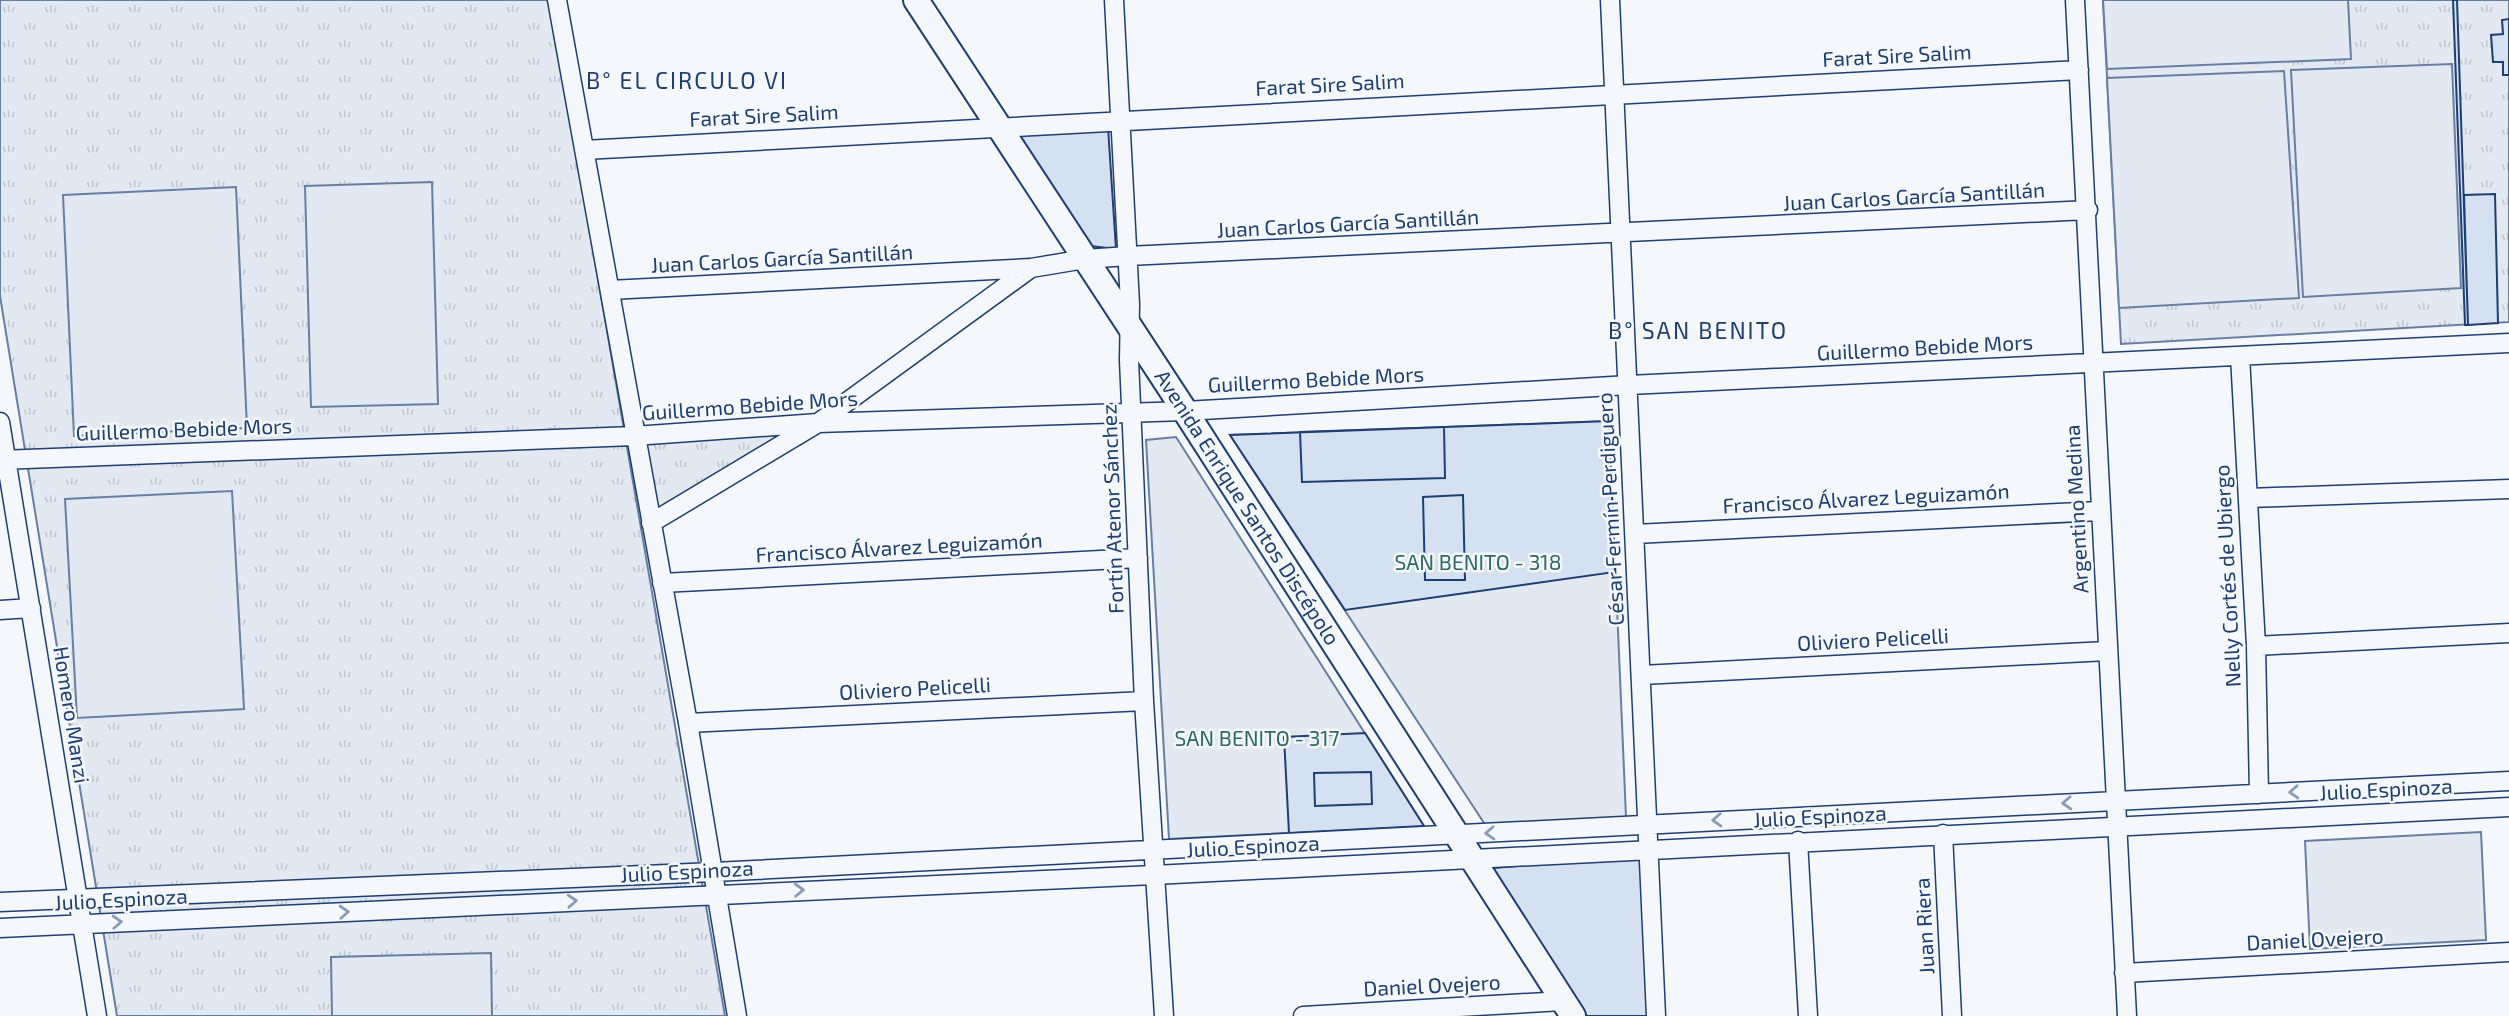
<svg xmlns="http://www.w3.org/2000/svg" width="2509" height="1016" viewBox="0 0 2509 1016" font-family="'Exo 2',sans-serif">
<defs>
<pattern id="grass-tufts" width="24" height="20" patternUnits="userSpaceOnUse" patternTransform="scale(1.75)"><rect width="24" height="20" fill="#e3e9f0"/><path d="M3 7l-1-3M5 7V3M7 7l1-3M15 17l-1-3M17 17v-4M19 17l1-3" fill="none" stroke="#c2c9d1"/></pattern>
</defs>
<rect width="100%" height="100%" fill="#f4f7fb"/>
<path fill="url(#grass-tufts)" stroke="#687fa3" stroke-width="2" d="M0,0H550L725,1016H117L0,296Z
M2103,0H2509V322L2121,344Z
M798,430L656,517L640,441Z"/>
<path fill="#e3e9f0" stroke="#687fa3" stroke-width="2" d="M2103,0H2348L2351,59L2107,69Z
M2452,64L2461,288L2303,297L2291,70Z
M2284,71L2299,298L2119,308L2107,78Z
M432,182L438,404L311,407L305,186Z
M236,187L247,428L74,436L63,195Z
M1609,421L1626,817L1486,826L1230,435Z
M1176,437L1424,826L1169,839L1146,440Z
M232,491L244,709L77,718L65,499Z
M2481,832L2486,940L2310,949L2305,841Z
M491,953L492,1016H332L331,957Z"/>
<path fill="#d5e0f0" stroke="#1d3f73" stroke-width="2" d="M2453,0H2457L2468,325H2465Z
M2509,19V75H2503V62H2493L2491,35L2503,34L2502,20Z
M1108,127L1116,249L1090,246L1012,130Z
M2495,194L2498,323L2468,325L2464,195Z
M1609,421L1615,572L1345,610L1230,435Z
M1444,427L1445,478L1302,482L1300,432Z
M1463,495L1465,580H1425L1423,497Z
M1365,733L1424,826L1289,833L1284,737Z
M1371,772L1372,804L1315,806L1314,773Z
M1643,855L1651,1016H1587L1493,868Z"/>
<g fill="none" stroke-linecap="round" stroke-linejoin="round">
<g stroke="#1d3f73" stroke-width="21">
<path id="street" d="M557,0L688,723L737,1016
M1114,0L1130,304L1129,360L1144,701L1164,1016
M1610,0L1656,1016
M2075,0L2127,1016
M584,150L2079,70
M610,290L1031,268L1085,259L1128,256L2088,210
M2240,356L2256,646L2259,794
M0,422L97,1016
M0,460L634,436L818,423L1185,411L1629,385L2509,343
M2248,498L2509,489
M651,523L818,423L1031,268
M1635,534L2100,511
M662,583L1138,558
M0,610L31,608
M2256,646L2509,633
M1642,675L2107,651
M688,723L1144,701
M1943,834L1952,1016
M1798,841L1808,1016
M0,902L714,872L2509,781
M0,928L1154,875L2509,807
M2124,973L2509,952
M1303,1016L1563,1001"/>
</g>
<g stroke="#1d3f73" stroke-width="28">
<g id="secondary">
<path id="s1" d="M916,0L1185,411L1573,1016"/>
</g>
</g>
<use href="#street" stroke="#f4f7fb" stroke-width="18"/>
<use href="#secondary" stroke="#f4f7fb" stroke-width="24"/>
</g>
<defs><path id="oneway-chevron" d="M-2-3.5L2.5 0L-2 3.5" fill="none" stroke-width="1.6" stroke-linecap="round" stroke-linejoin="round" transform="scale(1.75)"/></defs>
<g stroke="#889bb7">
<use href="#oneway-chevron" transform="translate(2294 792) rotate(177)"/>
<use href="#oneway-chevron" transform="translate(2067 803) rotate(177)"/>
<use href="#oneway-chevron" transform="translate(1717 820) rotate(177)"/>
<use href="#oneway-chevron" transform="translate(1490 833) rotate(177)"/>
<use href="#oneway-chevron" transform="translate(799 890) rotate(-2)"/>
<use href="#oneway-chevron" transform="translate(572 901) rotate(-3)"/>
<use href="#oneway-chevron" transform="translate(344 912) rotate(-3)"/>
<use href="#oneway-chevron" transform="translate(117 922) rotate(-3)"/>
</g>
<g text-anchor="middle" stroke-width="5" stroke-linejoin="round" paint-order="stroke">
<g font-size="21" fill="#1d3f73" stroke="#f4f7fb">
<text transform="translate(1897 56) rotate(-3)" y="7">Farat Sire Salim</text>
<text transform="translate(1330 85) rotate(-3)" y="7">Farat Sire Salim</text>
<text transform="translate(764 116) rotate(-3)" y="7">Farat Sire Salim</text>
<text transform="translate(1914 197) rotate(-3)" y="7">Juan Carlos García Santillán</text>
<text transform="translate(1348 224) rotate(-3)" y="7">Juan Carlos García Santillán</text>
<text transform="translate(782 259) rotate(-3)" y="7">Juan Carlos García Santillán</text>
<text transform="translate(1925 348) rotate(-3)" y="7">Guillermo Bebide Mors</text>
<text transform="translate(1316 380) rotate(-3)" y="7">Guillermo Bebide Mors</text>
<text transform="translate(750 406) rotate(-4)" y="7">Guillermo Bebide Mors</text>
<text transform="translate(184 430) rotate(-2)" y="7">Guillermo Bebide Mors</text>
<text transform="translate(1866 499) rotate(-3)" y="7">Francisco Álvarez Leguizamón</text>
<text dy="7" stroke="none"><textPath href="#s1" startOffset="606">Avenida Enrique Santos Discépolo</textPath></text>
<text transform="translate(1113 509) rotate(-92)" y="7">Fortín Atenor Sánchez</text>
<text transform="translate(1611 509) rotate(-93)" y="7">César Fermín Perdiguero</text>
<text transform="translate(2077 509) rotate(-93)" y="7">Argentino Medina</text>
<text transform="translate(899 548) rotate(-3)" y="7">Francisco Álvarez Leguizamón</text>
<text transform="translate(2228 576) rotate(-93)" y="7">Nelly Cortés de Ubiergo</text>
<text transform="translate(1873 640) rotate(-3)" y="7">Oliviero Pelicelli</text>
<text transform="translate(915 689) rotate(-3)" y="7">Oliviero Pelicelli</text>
<text transform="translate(71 715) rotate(81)" y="7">Homero Manzi</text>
<text transform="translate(2386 790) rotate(-3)" y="7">Julio Espinoza</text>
<text transform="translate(1820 817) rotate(-3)" y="7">Julio Espinoza</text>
<text transform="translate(1253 847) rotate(-3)" y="7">Julio Espinoza</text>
<text transform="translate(687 872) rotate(-3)" y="7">Julio Espinoza</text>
<text transform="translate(121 900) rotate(-3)" y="7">Julio Espinoza</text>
<text transform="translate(1925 926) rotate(-93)" y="7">Juan Riera</text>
<text transform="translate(2315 940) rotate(-3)" y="7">Daniel Ovejero</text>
<text transform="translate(1432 986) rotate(-3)" y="7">Daniel Ovejero</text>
</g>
<g font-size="21" fill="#2c6c60" stroke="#f4f7fb">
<text x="1478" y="570">SAN BENITO - 318</text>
<text x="1257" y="746">SAN BENITO - 317</text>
</g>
<g font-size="23" letter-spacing="2" fill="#1d3f73" stroke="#f4f7fb">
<text x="687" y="89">B° EL CIRCULO VI</text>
<text x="1698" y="339">B° SAN BENITO</text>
</g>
</g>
</svg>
